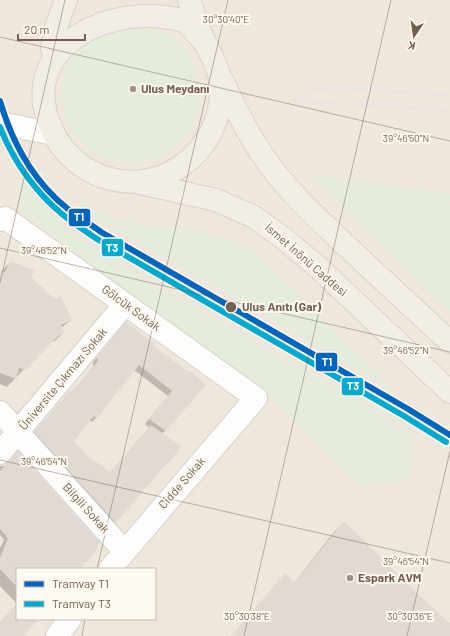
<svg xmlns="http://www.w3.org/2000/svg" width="450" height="636" viewBox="0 0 450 636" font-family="Barlow,sans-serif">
<rect width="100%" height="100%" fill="#f7f4ee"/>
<path fill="#efe7dc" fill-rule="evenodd" d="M0,0H450V636H0ZM17,569H155V619H17Z"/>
<path fill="#e4edda" d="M62 94a69 69 0 1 1 138 0a69 69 0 1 1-138 0Z
M315,175L450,194V311L315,177Z
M20,180L48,212L72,234L140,276L411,431L409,480L361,486L260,387L120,286L20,210L21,194L16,184Z
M78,203L110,217L142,225L181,228L227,238L259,256L395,391L82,210Z"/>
<path fill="#0003" fill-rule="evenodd" d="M10,262L30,277L71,320L61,328L63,333L55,341L49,343L7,387L0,384V272H1Z
M122,328L152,347L205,385L162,434L180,446L169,461L165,466L164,465L111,527L30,437L67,395L73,391L93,367V362ZM134,370L168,396L145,424L150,428L110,473L88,457L73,441L89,420L92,422L96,418Z
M0,466H5L80,569H17V619H38L23,636H0V622L17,604L0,586V548L4,540L0,535Z
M344,523L419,597L450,624V636H231L294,583L334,532Z"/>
<path fill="#e1dad4" d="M10,261L34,270L31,277L55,299L61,296L72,320L61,325L64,333L58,336L26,370L19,368L16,379L0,373V271L5,272Z
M126,322L155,344L154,346L189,372L190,371L206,385L166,431L149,419L172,391L139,365L97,418L94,416L74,441L88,456L110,472L151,425L181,446L170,462L169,461L116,523L34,432L72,389L74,390L98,361L97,356Z
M18,451L100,543L96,547L98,548L81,569H17V587L0,569V558L8,538L0,529V471Z
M344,521L420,596L450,623V636H231L285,573L295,582Z
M17,603V619H38L24,636H0V622Z"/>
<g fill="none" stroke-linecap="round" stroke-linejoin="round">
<g stroke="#d6d1cc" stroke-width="24">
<path id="street" d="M0,220L5,218L256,398L110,569
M0,412L124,551
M0,453L125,304
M57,636L70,619"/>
</g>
<g stroke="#d7d1cc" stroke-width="24">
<path id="secondary" d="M0,123L54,134"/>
</g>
<g stroke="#d8d1cc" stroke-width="24">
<path id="primary" d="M189,0C194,14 198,29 205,42C212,58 220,69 221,87C223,153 157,201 96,174C77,165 61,150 52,130C14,48 110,0 184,21C192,27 198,35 205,43
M52,49L57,24L66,0
M222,80C235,107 248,135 266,160C286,189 313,214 338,238C375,273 413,308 450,342
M140,183L216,200L254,217L287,241L320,269L450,392"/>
</g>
<use href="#street" stroke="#fefdfc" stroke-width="22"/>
<use href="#secondary" stroke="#fefdfc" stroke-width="22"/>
<use href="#primary" stroke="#f2eee7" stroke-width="22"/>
<path stroke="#e5e3e6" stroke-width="3" stroke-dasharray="6 4" stroke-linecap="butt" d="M302,88L377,90L450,95
M301,101L450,110"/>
<g stroke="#fef9f1" stroke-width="9">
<path id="tram-1" d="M0,101C12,142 34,182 68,209C78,217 90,224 101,232L408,409L450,435"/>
</g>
<g stroke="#fef9f1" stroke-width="9">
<path id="tram-2" d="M0,127C13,160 35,191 62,214C73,223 85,231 97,239L404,416L446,442"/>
</g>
<use href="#tram-1" stroke="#0065bd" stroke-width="6"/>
<use href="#tram-2" stroke="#00a9ce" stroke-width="6"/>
</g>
<path fill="none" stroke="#745e50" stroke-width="1" stroke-opacity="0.45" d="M0,37L450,141M0,248L450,352M0,283L65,0M0,460L450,563M97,569L228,0M82,636L85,619M244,636L391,0M407,636L450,451"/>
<g fill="#a29287" stroke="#fef9f1" stroke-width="1.5">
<circle cx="133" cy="89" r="4"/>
<circle cx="350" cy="578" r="4"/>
</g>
<circle fill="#745e50" stroke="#fef9f1" stroke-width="1.5" cx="231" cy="307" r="6"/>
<g text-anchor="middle" stroke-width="4" stroke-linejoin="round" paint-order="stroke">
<g font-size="12" font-weight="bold" fill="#745e50" stroke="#fef9f1" text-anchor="start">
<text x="141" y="93">Ulus Meydanı</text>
<text x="358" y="582">Espark AVM</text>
</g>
<g font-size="12" fill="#745e50" stroke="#fef9f1">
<text transform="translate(306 260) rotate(41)" y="4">İsmet İnönü Caddesi</text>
<text transform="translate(131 308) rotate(36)" y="4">Gölcük Sokak</text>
<text transform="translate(63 379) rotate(-50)" y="4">Üniversite Çıkmazı Sokak</text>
<text transform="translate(182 483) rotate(-49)" y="4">Cidde Sokak</text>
<text transform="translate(86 508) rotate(48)" y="4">Bilgili Sokak</text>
</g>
<g font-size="12" font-weight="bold" fill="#745e50" stroke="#fef9f1" text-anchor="start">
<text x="242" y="311">Ulus Anıtı (Gar)</text>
</g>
</g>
<g font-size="10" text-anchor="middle" fill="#745e50" stroke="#fef9f1" stroke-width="4" stroke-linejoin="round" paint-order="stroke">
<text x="226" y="23">30°30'40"E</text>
<text x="406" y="142">39°46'50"N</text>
<text x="44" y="254">39°46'52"N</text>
<text x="406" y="354">39°46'52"N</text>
<text x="44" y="465">39°46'54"N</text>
<text x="406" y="565">39°46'54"N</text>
<text x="247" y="620">30°30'38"E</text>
<text x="410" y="620">30°30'36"E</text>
</g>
<g stroke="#fef9f1" stroke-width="1.5">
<rect x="68" y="208" width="23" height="19" rx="4" fill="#0065bd"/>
<rect x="101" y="238" width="23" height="19" rx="4" fill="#00a9ce"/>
<rect x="315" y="352" width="23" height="20" rx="4" fill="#0065bd"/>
<rect x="341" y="377" width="23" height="19" rx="4" fill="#00a9ce"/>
</g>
<g font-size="11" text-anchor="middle" font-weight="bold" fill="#fff">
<text x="79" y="221">T1</text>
<text x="112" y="252">T3</text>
<text x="327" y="366">T1</text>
<text x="353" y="390">T3</text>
</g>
<rect x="16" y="568" width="140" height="52" fill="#fef9f1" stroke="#c7bbb1"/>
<rect x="24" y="581" width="20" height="6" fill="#0065bd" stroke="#c7bbb1"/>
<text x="52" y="588" font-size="12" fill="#745e50">Tramvay T1</text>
<rect x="24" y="601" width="20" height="6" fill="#00a9ce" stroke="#c7bbb1"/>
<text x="52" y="608" font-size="12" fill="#745e50">Tramvay T3</text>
<g transform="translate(414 36) rotate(193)" stroke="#fef9f1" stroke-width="3" paint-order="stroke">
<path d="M0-3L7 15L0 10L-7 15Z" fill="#745e50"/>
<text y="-6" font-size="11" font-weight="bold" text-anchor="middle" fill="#745e50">K</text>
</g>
<path d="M18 34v6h67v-6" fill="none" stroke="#745e50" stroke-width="2"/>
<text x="24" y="34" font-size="12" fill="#745e50" stroke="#fef9f1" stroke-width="3" paint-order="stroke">20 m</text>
</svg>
